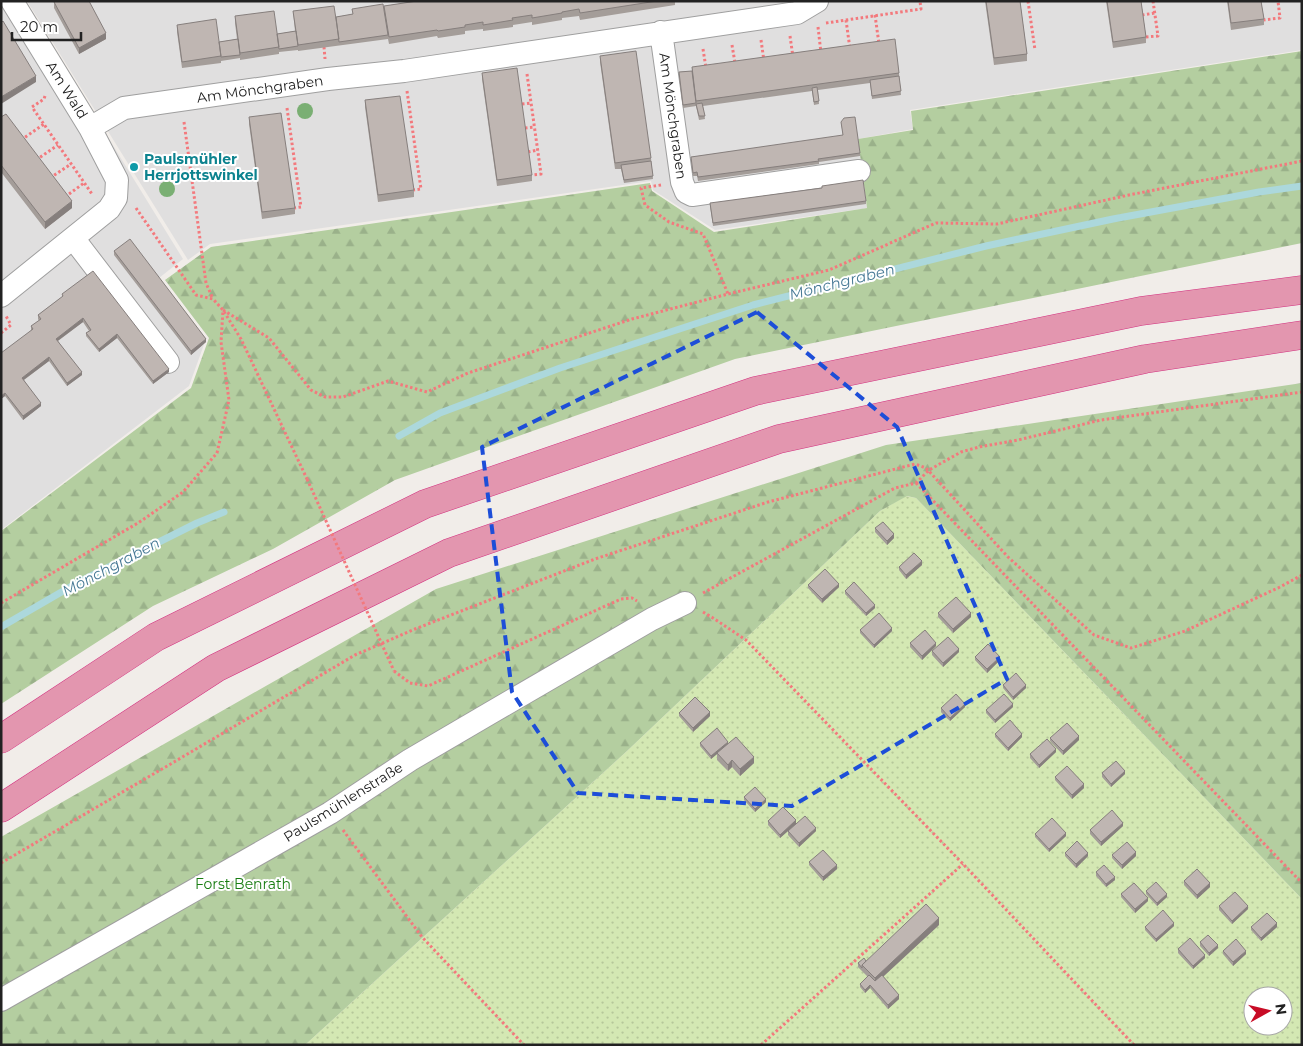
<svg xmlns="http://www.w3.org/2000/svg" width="1303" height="1046" viewBox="0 0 1303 1046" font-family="Montserrat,sans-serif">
<defs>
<pattern id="grass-dots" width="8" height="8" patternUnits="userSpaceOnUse" patternTransform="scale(1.25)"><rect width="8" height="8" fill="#d4e8b3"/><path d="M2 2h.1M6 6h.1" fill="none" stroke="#b6c79a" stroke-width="1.8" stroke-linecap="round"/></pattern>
<pattern id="forest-firs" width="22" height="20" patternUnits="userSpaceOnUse" patternTransform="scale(1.25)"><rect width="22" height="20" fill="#b4cea0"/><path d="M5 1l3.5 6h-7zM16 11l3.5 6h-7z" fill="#9ab18a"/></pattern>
</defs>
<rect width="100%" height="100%" fill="#f1ede9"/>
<path fill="#e0dfdf" d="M1,1H24L183,259L159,278L206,339L189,386L1,530Z
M27,1H1302V50L910,110L913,129L858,139L867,208L715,230L653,190L651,181L210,244L188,260Z"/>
<path fill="url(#grass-dots)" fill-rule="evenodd" d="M906,496L916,498L1302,899V1045H305L627,751L880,511ZM1253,996H1283V1026H1253Z"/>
<path fill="url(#forest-firs)" d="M1302,51V243L735,359L395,480L273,549L153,606L1,704V531L191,388L209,338L165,280L211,247L650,183L652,191L714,232L867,208L858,139L913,130L911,111Z
M1302,383V899L916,498L907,496L880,511L627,751L305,1045H1V837L436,589L886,445Z"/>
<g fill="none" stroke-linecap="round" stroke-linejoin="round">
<path stroke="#acd8dc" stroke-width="7" d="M399,436L440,413L560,368L753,305L986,246L1113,219L1259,192L1302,186
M1,627L77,583L197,523L224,512"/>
<g stroke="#9f9f9f" stroke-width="24">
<path id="minor" d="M12,1L90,128
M661,32L682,182L686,192L692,195L859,171
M73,238L168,362
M1,296L109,209L116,198L117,180L90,128L124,108L328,79L404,71L797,13L817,1
M1,1000L330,813L410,760L492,712L652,619L685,603"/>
</g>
<g stroke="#d23380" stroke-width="29">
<path id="highway" d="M1,739L156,637L425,504L755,391L1141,311L1302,290
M1,808L216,668L449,553L779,439L1145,359L1302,335"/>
</g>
<path stroke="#f3797d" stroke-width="3" stroke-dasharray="2.5 2.5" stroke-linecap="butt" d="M1028,1L1035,50
M875,15L879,44
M1142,15L1155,13
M846,20L850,49
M1263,20L1280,18L1278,1
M826,23L921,9L920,1
M818,27L821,53
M790,36L793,57
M1146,37L1158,36L1153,1
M761,40L764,61
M732,45L735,63
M324,47L325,59
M703,49L706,68
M527,74L541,174L532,175
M407,91L421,189L413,190
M45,96L44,99L32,107L92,194
M522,104L531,103
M287,108L301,207L294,208
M184,122L206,283L213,299
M525,128L535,127
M21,140L44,124
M528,152L538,150
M36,160L58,145
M50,178L71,164
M661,185L641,188L645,205L669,222L703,234L728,294
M65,197L84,183
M136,208L196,295L213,299L223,310L241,339L307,479
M1,333L11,325L6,316
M916,483L1302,883
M703,593L895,488L916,483L929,470L961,452L979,447L1018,440L1101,420L1302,392
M1,603L138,523L183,492L217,453L229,400L221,342L223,310L269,338L311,390L325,397H343L388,381L427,392L468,373L632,319L728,294L829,270L936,223L997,224L1129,195L1302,161
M703,612L713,618L746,640L963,864L1134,1045
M394,671L410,683L428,686L621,599L632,598L637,601
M343,830L422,937L524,1045
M1,863L174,762L355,655L415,629L595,559L768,502L915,464L926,468L1008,557L1094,635L1131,648L1185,631L1280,587L1302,575
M761,1045L963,864"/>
<use href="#minor" stroke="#fff" stroke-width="22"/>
<use href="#highway" stroke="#e396af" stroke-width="28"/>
<path stroke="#f3797d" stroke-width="3" stroke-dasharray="2.5 2.5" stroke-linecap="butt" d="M307,479L394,671"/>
</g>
<g fill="#7aaf73">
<circle cx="305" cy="111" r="8"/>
<circle cx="167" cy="189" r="8"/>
</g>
<path fill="#a49d99" d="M417,1H677L675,2V5L580,20L579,16L562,18V20L532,25V22L513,25V27L483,31V29L465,31V34L438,38L437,36L389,44L388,39L298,51V50L279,52V54L240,60V58L221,61V63L182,68L177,32V25L219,42L237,39L235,23V16L277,34L295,31L293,11L336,17L353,14L352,9L384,11V6Z
M985,1H1020L1027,54V61L994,65Z
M1106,1H1141L1146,37V43L1113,48Z
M1227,1H1261L1264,19V25L1231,30Z
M54,2L106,39L79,54L54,8Z
M600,56L651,158L653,179L624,183L621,169H615L600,62Z
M692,67L899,73L901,95L872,99L870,83L818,90L819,104L814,105L812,91L703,106L705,119L699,120L696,106L683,108L679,76V72L692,71Z
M482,73L532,175V181L497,186L482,79Z
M365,100L414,190V197L378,202L365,107Z
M1,117L72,208L45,229L1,172Z
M249,117L295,208V214L262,219L249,124Z
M841,122L860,153V156L819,162V164L698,181L697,176H693L691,157L843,136Z
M866,201V204L713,226L710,206V203Z
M114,251L206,342L191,355L114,255Z
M62,294L169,372L153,384L117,338L99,352L86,336V333L89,331L83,322L58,341L82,375L67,386L49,361L24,380L41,406L23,420L5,396L1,399L31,330V326L39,321L38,319V315L62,297Z
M875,528L894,538L887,545L875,532Z
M922,565L906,579L899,570V567Z
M808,585L839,587L822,603L808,588Z
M845,591L875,608L866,616L845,594Z
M938,613L971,617L953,633L938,617Z
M860,630L892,631L874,648L860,633Z
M910,643L936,646L922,660L910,647Z
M932,651L959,652L943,667L932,655Z
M975,657L1000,660L987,673L975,660Z
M1003,685L1026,688L1013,700L1003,688Z
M965,707L950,721L941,712V708Z
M1013,707L995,723L986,713V710Z
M679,713L710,716L693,732L679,716Z
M995,734L1022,737L1008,751L995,737Z
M1050,738L1079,740L1063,755L1050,741Z
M700,743L728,744L754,763L740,776L732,767L728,771L717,760V754L711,759L700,746Z
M1056,752L1039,768L1030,758V754Z
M1102,773L1125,774L1111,787L1102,777Z
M1055,777L1084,788L1072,799L1055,780Z
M744,797L766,802L755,812L744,800Z
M768,821L796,824L780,838L768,825Z
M1123,826L1101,846L1090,834V830Z
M788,831H816L799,847L788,835Z
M1035,834L1066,836L1049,852L1035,837Z
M1065,853L1088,856L1076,868L1065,856Z
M1112,855L1136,856L1122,869L1112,858Z
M809,862L837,869L823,881L809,865Z
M1096,872L1115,880L1106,887L1096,876Z
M1184,881L1210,887L1197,899L1184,885Z
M1146,891L1167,897L1157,906L1146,894Z
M1121,894L1148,901L1135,913L1121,897Z
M1219,906L1248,909L1232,924L1219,910Z
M939,925L883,977L899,999L888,1009L870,988L865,993L860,987V984L868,977L858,967V963L866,961Z
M1174,926L1156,942L1145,930V927Z
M1251,927H1277L1261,941L1251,930Z
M1200,942L1218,948L1209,956L1200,946Z
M1178,949L1205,958L1193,969L1178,953Z
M1223,951L1246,954L1233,966L1223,954Z"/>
<path fill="#867f7d" d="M106,33V39L79,54V48Z
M36,76V82L1,104V97Z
M72,201V208L45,229V222Z
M83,318V322L56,342V339Z
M117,334V338L99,352V349Z
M206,339V342L191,355V351Z
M49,357V361L22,381V378Z
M169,369V372L153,384V381Z
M82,372V375L67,386V383Z
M5,393V396L1,399V396Z
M41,403V406L23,420V416Z
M894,534V538L887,545V541Z
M922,561V565L906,579V575Z
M839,584V587L822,603V599Z
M875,605V608L866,616V613Z
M971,613V617L953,633V629Z
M892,628V631L874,648V645Z
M936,643V646L922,660V656Z
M959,649V652L943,667V663Z
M1000,657V660L987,673V669Z
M1026,685V688L1013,700V697Z
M965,704V707L950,721V718Z
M1013,704V707L995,723V720Z
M710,712V716L693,732V728Z
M1022,734V737L1008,751V748Z
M1079,736V740L1063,755V751Z
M728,742V745L711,759V756Z
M1056,749V752L1039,768V765Z
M754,757V763L740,776V769Z
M732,760V767L728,771V765Z
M1125,771V774L1111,787V784Z
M1084,784V788L1072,799V795Z
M766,799V802L755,812V809Z
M796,820V824L780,838V835Z
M1123,823V826L1101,846V842Z
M816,828V831L799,847V843Z
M1066,833V836L1049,852V849Z
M1136,852V856L1122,869V865Z
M1088,853V856L1076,868V864Z
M837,865V869L823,881V877Z
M1115,877V880L1106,887V884Z
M1210,883V887L1197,899V895Z
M1167,894V897L1157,906V903Z
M1148,898V901L1135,913V909Z
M1248,906V909L1232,924V921Z
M939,918V925L875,984V978Z
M1174,923V926L1156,942V939Z
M1277,923V927L1261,941V938Z
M1218,945V948L1209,956V953Z
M1246,951V954L1233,966V962Z
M1205,955V958L1193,969V966Z
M870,985V988L865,993V990Z
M899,995V999L888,1009V1005Z"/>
<path fill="#bfb6b2" stroke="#867f7d" d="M55,1H89L106,33L79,48L54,2Z
M417,1H657L580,13L579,9L562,12V13L532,18V15L512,18L513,20L483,25V22L465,25V27L438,31L437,30L389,37L384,6Z
M986,1H1020L1027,54L994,58Z
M1107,1H1141L1146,37L1113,42Z
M1228,1H1261L1264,19L1231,23Z
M383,4L388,35L339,42L336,17L353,14L352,9Z
M334,6L339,39L298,45L293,11Z
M274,11L279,47L240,53L235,16Z
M216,19L221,56L182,62L177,25Z
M3,21L36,76L1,97V23Z
M296,31L298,46L279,49L277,34Z
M238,39L240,55L221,57L219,42Z
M895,39L899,73L696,101L692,67Z
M636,51L651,158L615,163L600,56Z
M517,68L532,175L497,180L482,73Z
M692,71L696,103L683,105L679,72Z
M899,76L901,91L872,96L870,80Z
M817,87L819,101L814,102L812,88Z
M400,96L414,190L378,195L365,100Z
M702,103L705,116H699L696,104Z
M281,113L295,208L262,212L249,117Z
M6,114L72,201L45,222L1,165V117Z
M855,117L860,153L818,159L819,161L698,177L697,172L693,173L691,157L843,135L841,122L844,118Z
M651,161L653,176L624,180L621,165Z
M863,180L866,201L713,223L710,203L822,188V186Z
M130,239L206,339L191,351L114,251Z
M93,271L169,369L153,381L117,334L99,349L86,333L91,330L83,318L56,339L82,372L67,383L49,357L22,378L41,403L23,416L5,393L1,396V353L33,329L31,326L41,319L38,315L63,296L62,294Z
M883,522L894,534L887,541L875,528Z
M914,553L922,561L906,575L899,567Z
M825,569L839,584L822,599L808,585Z
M854,582L875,605L866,613L845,591Z
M956,597L971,613L953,629L938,613Z
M879,613L892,628L874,645L860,630Z
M925,630L936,643L922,656L910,643Z
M948,637L959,649L943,663L932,651Z
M988,644L1000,657L987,669L975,657Z
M1016,673L1026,685L1013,697L1003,685Z
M956,694L965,704L950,718L941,708Z
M1004,694L1013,704L995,720L986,710Z
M695,697L710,712L693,728L679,713Z
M1010,720L1022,734L1008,748L995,734Z
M1067,723L1079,736L1063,751L1050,738Z
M717,728L728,742L711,756L700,743Z
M736,737L754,757L740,769L732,760L728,765L717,753Z
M1047,739L1056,749L1039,765L1030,754Z
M1116,761L1125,771L1111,784L1102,773Z
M1067,766L1084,784L1072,795L1055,777Z
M755,787L766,799L755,809L744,797Z
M783,807L796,820L780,835L768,821Z
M1112,810L1123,823L1101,842L1090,830Z
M805,816L816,828L799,843L788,831Z
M1052,818L1066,833L1049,849L1035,834Z
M1077,841L1088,853L1076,864L1065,853Z
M1127,842L1136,852L1122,865L1112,855Z
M823,850L837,865L823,877L809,862Z
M1104,865L1115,877L1106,884L1096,872Z
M1197,869L1210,883L1197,895L1184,881Z
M1156,882L1167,894L1157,903L1146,891Z
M1134,883L1148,898L1135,909L1121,894Z
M1235,892L1248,906L1232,921L1219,906Z
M926,904L939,918L875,978L862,965Z
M1163,910L1174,923L1156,939L1145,927Z
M1267,913L1277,923L1261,938L1251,927Z
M1208,935L1218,945L1209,953L1200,942Z
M1190,938L1205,955L1193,966L1178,949Z
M1236,939L1246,951L1233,962L1223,951Z
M864,958L866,961L862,965V968L858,963Z
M869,975L875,981L882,975L899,995L888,1005L870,985L865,990L860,984Z"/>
<path fill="none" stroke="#1d4ed8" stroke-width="4" stroke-dasharray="10 6" stroke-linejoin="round" d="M757,312L897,427L1007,679L792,806L578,793L512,692L482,447Z"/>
<circle fill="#0f9aa8" stroke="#fff" stroke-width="2" cx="134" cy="167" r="5"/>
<g text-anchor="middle" stroke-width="4" stroke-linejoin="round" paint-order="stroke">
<g font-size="14" fill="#222" stroke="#fff">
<text transform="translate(260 89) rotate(-8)" y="5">Am Mönchgraben</text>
<text transform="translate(67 90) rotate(58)" y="5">Am Wald</text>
<text transform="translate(673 116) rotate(82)" y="5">Am Mönchgraben</text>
<text transform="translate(343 802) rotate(-32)" y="5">Paulsmühlenstraße</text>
</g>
<g font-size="14" font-weight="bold" fill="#0d838f" stroke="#fff" text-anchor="start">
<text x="144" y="164">Paulsmühler<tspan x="144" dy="16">Herrjottswinkel</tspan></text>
</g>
<g font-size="14" fill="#187d12" stroke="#fff">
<text x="243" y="889">Forst Benrath</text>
</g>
<g font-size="15" font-style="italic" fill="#487a96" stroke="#fff">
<text transform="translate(842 282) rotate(-14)" y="5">Mönchgraben</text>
<text transform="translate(111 567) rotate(-28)" y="5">Mönchgraben</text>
</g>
</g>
<rect width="1303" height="1046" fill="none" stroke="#222222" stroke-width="5"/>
<g transform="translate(1268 1011) rotate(82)"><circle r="24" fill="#ffffff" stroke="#a7a7a7"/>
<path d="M0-4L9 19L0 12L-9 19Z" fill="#c80c26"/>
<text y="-8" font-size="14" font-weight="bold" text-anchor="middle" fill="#222222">N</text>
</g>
<path d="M12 32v8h69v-8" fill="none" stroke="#222222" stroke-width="2.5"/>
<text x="20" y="32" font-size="15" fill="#222222" stroke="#ffffff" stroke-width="4" paint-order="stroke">20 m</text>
</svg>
